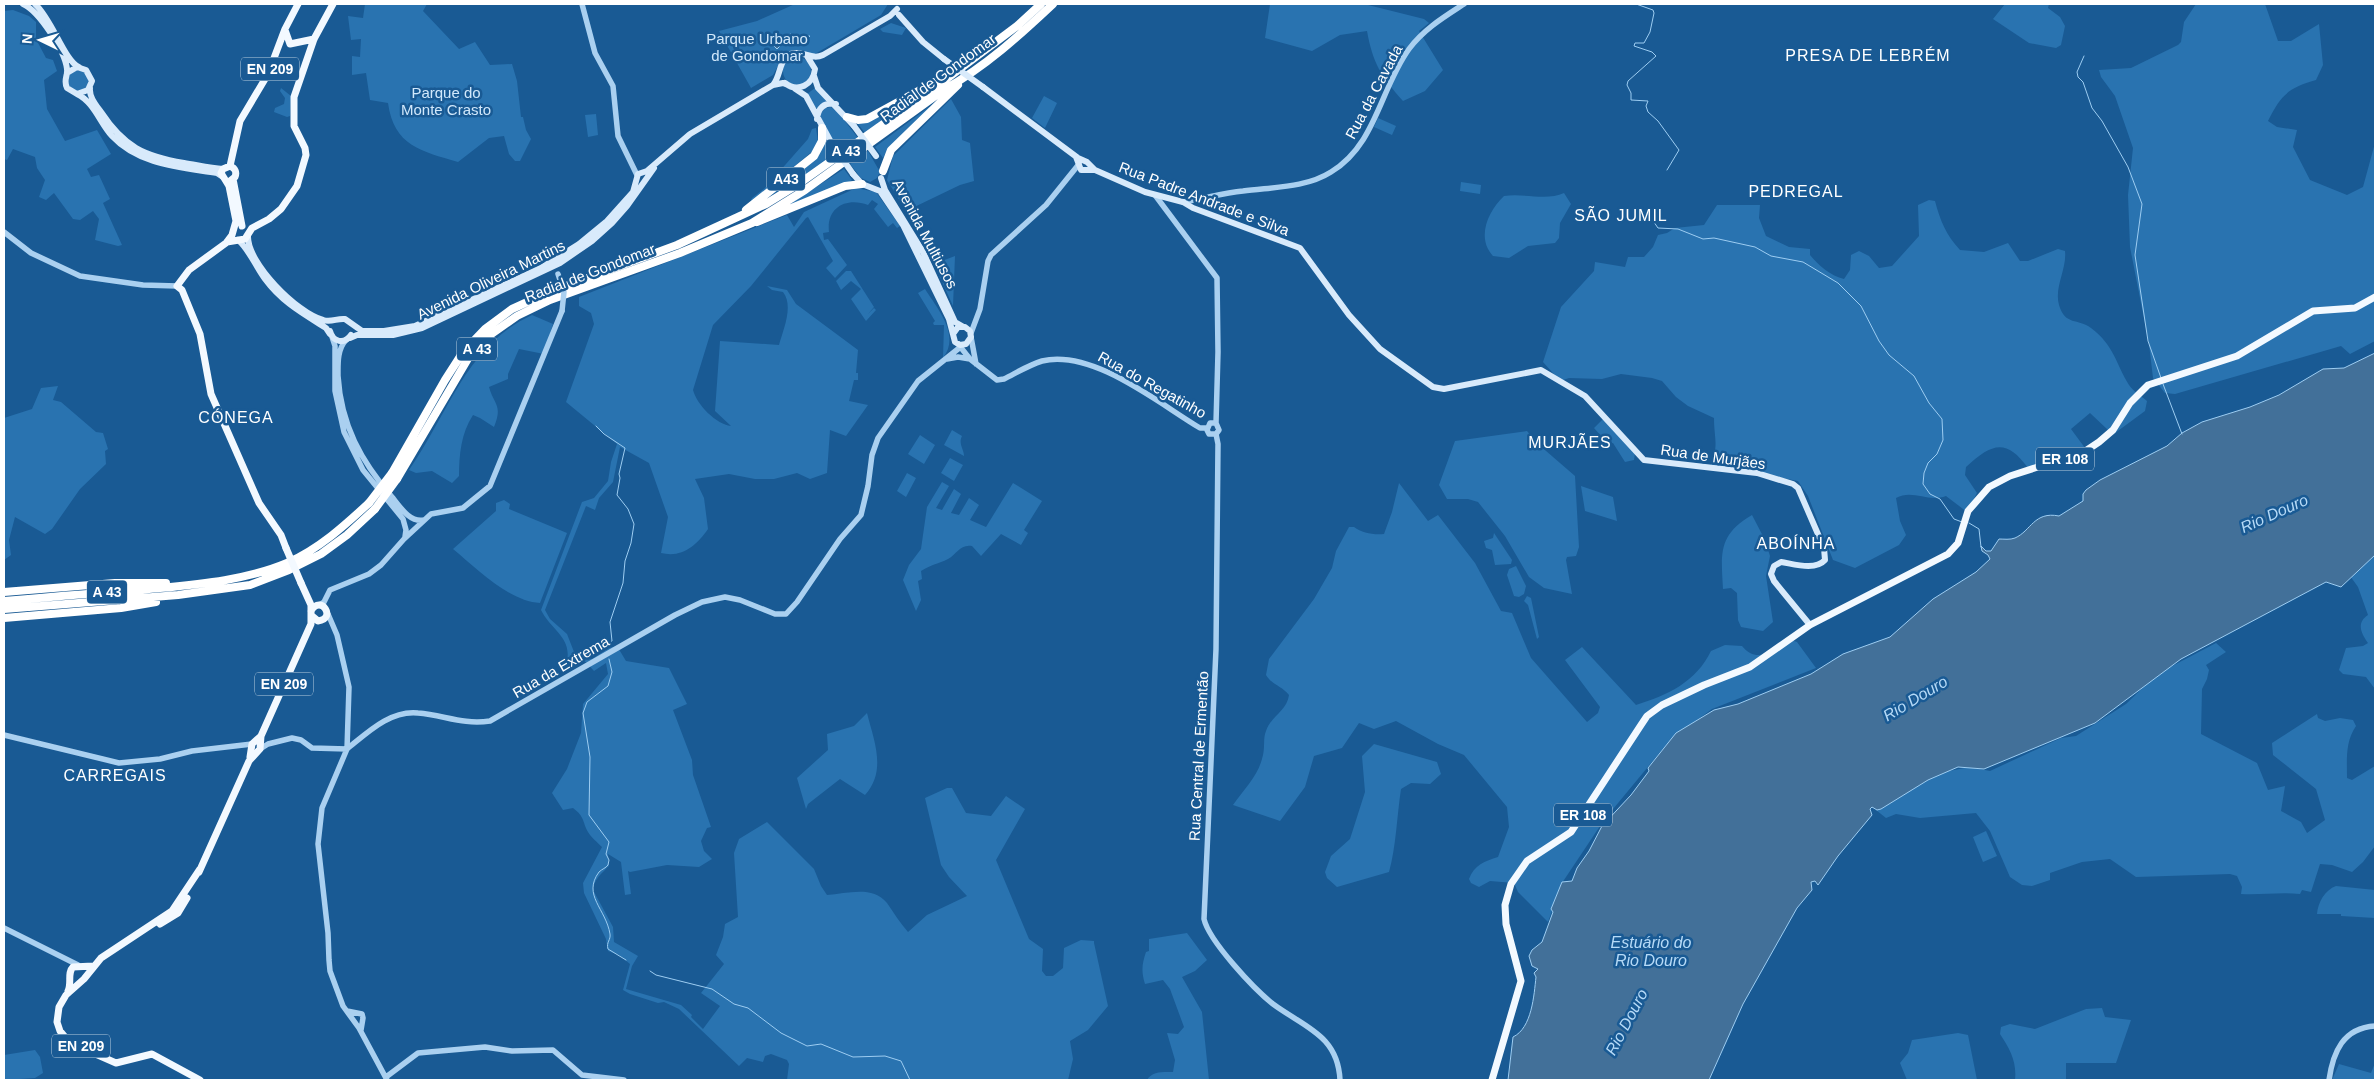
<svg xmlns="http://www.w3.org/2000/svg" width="2379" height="1084" viewBox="0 0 2379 1084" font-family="Arial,sans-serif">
<rect width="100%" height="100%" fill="#195a94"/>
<path fill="#2973b0" d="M365,4H427L423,11L459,49L475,42L490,65L512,64L517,81L521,117H523L526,130L531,139L520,161H515L509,154L504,136L489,138L458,162C421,151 394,146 388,103L370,100L366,73L352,75V56L360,57L361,39L351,40L348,16L363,18Z
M795,4H888L881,15L815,54L790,51L784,55L773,75L751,88L719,31L757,21Z
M1270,4H1364L1424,19L1429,23L1419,31L1443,70L1425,91L1403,101C1381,76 1373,64 1367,31L1340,35L1312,51L1265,38Z
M2005,4H2049L2048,8L2060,17L2065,26L2061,45L2056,48L2029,43L1993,19Z
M2196,4H2265L2278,41H2291L2319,24L2323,65L2316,80C2288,88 2281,95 2268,121L2277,127L2297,130L2293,147L2310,180L2347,195L2363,187L2375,143V341L2350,354L2341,346L2175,394L2165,393L2153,378L2149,344L2130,247L2128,195L2133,148L2115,96L2101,77L2099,70L2131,68L2178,45L2181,42L2184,22Z
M13,10L29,16L36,22V39L46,58L53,60L57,71L44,80L47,109L65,141L97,130L111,154L87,169L91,177L99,175L110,199L103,203L122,245L118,246L95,240L99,219L93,211L80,220L73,219L54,193L46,200L39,197L45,180L37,168L35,157L13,149L7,160L4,159V11Z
M891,23L906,28L902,35L883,32L880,29Z
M783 71a14 14 0 1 1 28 0a14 14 0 1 1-28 0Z
M77,70L84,72L89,80L87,87L77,92L68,86L69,75Z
M281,88L291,96L290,116L287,117L274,112L275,108L284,104L285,98L280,91Z
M815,88L827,101L816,109L807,94Z
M922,93L865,133L858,124Z
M1044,96L1057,103L1045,128L1032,118Z
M951,99L961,117L962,140L970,143L974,181L960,185L906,211L887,180L893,156Z
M831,107L837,111L858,138L840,150L823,125L820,115L825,108Z
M929,107L931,109L887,150L883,158L875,147Z
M596,114L598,135L588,137L585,115Z
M1378,118L1396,126L1392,135L1374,127Z
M816,128L818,141L814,150L750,203L752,198L764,189L808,139L812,129Z
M823,142L826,143L834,155L806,175L760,202L819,155Z
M868,151L880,172L877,178L870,182L861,178L850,164Z
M844,169L852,180L849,182L785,207Z
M1461,182L1481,185L1480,194L1460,191Z
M856,188L876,192L900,226L897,228L893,223L888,227L874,209L878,204L872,200L868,205C847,197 826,207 829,232L823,233L824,240L828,239L847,265L835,278L826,268L833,261L808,217L806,218L751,286L713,325L693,390C697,405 716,424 731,426L715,411L720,341L779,345C783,330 794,306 783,292L772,290L767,286L787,290L796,304L858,350L856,373H858V380H854L849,401L868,405L846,436L830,430L827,473L810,479L797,473L774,479H755L729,474L695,479L704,498L708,529C696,546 682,558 661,553L668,517L649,463L620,447L613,482L599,498L595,510L586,506L545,610L550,619L567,634L576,657L592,659L609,648L617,646L626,661L669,668L687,704L673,710L692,760L693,775L711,827L707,828L701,841L704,851L712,859L699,867L667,865L630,872L628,871L631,894L625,895L621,862L608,854L609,866C602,873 594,879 593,890L613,927L614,942L638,956L632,966L626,989L681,1005L692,1015L691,1017L703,1029L720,1006L701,993L724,964L716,955L723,937L725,924L738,917L734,853L739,839L767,822L814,869L821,886L827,895C847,894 872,885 887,903C894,913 900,923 908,932L927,915L967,896L949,877L941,865L925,798L947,788H952L966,813L991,816L1006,796L1025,809L996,860L1029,939L1043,949L1042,971L1046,976H1053L1063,968L1064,948L1081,940L1094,941V943L1108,1006L1088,1030L1070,1041L1073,1059L1068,1080H787L789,1064L787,1060L771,1054L765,1056L763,1062L747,1058L739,1066L679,1009L664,1002L658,1003L630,994L623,990L630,964L619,955L608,951L606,939L584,893L583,883L602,847C598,843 591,837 588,832C582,821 585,817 573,808L563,810L552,793L567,769L581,733L583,704L608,674L606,663L594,671L586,662L567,661C572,637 550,629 541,610L582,502L594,498L608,481L611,462L617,444L566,402L594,324L591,313L579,306V297L787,215L794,227L804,212Z
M1564,193L1571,204L1560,223L1559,238L1555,243L1528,246L1509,258L1493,256C1476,238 1488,211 1504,196C1524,193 1547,201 1564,193Z
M1929,200L1935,201C1940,220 1946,235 1960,250L1984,252L2008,243L2020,261H2028L2058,249L2065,251C2067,269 2054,287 2059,305C2065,326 2078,318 2091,328C2114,345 2116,364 2129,385C2133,391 2141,396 2147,401L2145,411L2111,436L2108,430L2090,413L2071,429L2085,448L2028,468C2006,437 1991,444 1966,467L1965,475L1977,493L1967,512L1946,496C1928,503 1913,489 1896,498L1900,521L1906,535L1899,545L1855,568L1833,560L1808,496L1798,481L1711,465C1719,444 1714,439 1714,418L1688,406L1676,397L1662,381L1652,378L1621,374L1602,379L1569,378L1560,381L1543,362L1561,307L1594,271L1595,262L1625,267L1628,257H1644L1653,247L1658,235L1667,233L1675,228L1704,225L1717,205H1760L1759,218L1766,236L1789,247L1810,249V255C1818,265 1831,276 1844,279L1850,270L1851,255L1859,251L1869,256L1879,268L1892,266L1919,236L1918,205Z
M955,256L953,306L934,264Z
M846,271H851L874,307L868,314L874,308L876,310L866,321L851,299L861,289L851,281L841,290L836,281Z
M925,289C937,308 961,335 943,358L944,325H934L933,323L935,321L918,293Z
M532,315L553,324L544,354L519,349L508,374V379L489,387C494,405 503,405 494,427L480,418L473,415C461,433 459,455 459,476L452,483L432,471L416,473L409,470C448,415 466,345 532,315Z
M58,386L53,400L61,402L96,432L103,433L108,449L105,451L106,464L80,489L52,529L45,534L15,517L9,540L11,555L4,560V418L32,409L41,388Z
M1603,419L1635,453L1634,460L1625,462L1613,443L1608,444L1594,428Z
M952,430L962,436C958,444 964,449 964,456L944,445Z
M1527,431L1538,444L1575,476L1579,547L1576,556L1567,557L1566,560L1572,594L1544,588L1529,577L1505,536L1478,502L1468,499H1447L1439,485L1455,441Z
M920,435L935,445L924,464L908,454Z
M950,458L963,465L954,481L941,473Z
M907,473L916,478L906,497L897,491Z
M942,482L949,486L936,508L942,510L954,489L961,494L951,513L959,515L969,498L979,505L970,520L986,527L1013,483L1042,501L1024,530L1028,533L1021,545L1001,534L981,556L972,546C960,544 957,554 948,559C938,564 932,564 921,571L922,579L918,581L921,600L916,611L903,580L909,565L921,549L927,507Z
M1399,483L1428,521L1438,515L1475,563L1501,611L1512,613L1531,658L1587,722L1598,713L1600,707L1565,660L1582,647L1636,705C1668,695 1696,682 1711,651L1725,645L1742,646C1757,664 1772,652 1786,638L1797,642L1816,668L1712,709L1671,739L1604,820L1562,883L1548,922L1518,892L1514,883L1490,881L1479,887L1471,883L1469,879C1474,865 1485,861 1498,857L1509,827L1507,807L1464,755L1438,744L1396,721L1374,729L1359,723L1342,748L1314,756L1305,787L1280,821L1233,805C1245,788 1259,775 1263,755C1265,747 1263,738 1266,731C1271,716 1287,711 1289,695C1282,686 1272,685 1266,675L1269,659L1314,599L1332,568L1336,551L1349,527H1354C1362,533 1373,535 1384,534L1392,512Z
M1581,486L1613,497L1617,521L1585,511Z
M504,500L510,504L509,509L567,533L540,603C510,602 476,568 453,549L496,511V503Z
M1752,515L1765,540L1770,556L1766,576L1773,622L1763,631L1741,627L1738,620L1737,593L1731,588L1723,589C1721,553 1718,535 1752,515Z
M1494,533L1512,560L1511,564L1495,565L1492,550L1486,548L1484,541L1493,538Z
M2375,554V689L2366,677L2343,674L2339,670L2346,648L2363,646L2368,643C2361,633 2356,623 2368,615L2358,587L2348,573Z
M1516,566L1526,586L1524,594L1519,597L1514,596L1507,575L1509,569Z
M1527,596L1531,598L1539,637L1537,639L1528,605L1524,601Z
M2216,643L2226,652L2206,665L2209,670L2207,679L2202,689L2201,734L2257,763L2268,790L2285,786L2281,811L2301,822L2307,833L2325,820L2316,789L2273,755L2272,743L2317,714L2318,718L2325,721L2340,718L2353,720L2356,726C2345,742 2347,760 2347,778L2352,780L2375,766V846L2363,862L2352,872L2332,865L2320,864L2311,892L2302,890L2300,894C2280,892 2261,895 2241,894L2242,887L2237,876L2230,874L2136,877L2110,859L2082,862L2050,873V880L2032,886L2022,885L2010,877L1990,831L1976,813L1920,818L1896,814L1886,818L1876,810L1938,773L1970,767L1990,771L2061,738L2076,736L2126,704L2157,674Z
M867,713C874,741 887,771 865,795L840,779L808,804L806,809L797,778L828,750L827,734L854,726Z
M1374,744L1437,762L1441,774L1430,784L1411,783L1401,789C1397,815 1396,848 1389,872L1337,887L1327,878L1325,872L1331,856L1350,839L1365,792L1362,756Z
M1986,831L1997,856L1983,862L1973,837Z
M2336,886L2375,890V918L2341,916V914H2317C2318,902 2325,890 2336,886Z
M1187,933L1207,960L1195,971L1182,977L1202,1012L1209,1080H1147C1152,1071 1163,1072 1173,1072L1175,1060L1167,1033L1178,1034L1184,1027L1170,989L1163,980L1145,984C1141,971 1142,964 1146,952L1149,951V939Z
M2102,1008L2105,1017L2131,1020L2116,1063H2066V1080H2015C2017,1062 2010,1049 2000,1034L2001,1027L2010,1024L2035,1029L2086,1009Z
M1958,1033L1968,1035L1977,1080H1907L1900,1063L1908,1053L1912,1040Z
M35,1050L40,1057L43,1073L35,1078L4,1080V1055Z
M2375,1063V1080H2332L2339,1064L2371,1073Z"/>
<path fill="#427099" stroke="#9dcdf2" d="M790,34L796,36H810L808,38L792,37L787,43L782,44L777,49L767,39L784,40Z
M2375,353V555L2341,587L2326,582L2181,659L2095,723L1984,769L1958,767L1928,780L1881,809L1877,810L1872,807L1870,809L1872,815L1838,856L1818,885L1815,881L1811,882L1812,890L1797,908L1743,1004L1709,1080H1508L1513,1037C1532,1028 1534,995 1536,977L1534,973L1538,969L1532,966L1529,956L1532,950L1542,942L1553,912L1551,909L1562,882L1572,881L1577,868L1589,851L1602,826L1631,795L1649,771L1648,768L1676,733L1714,710L1738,704L1811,674L1843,654L1890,637L1933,599L1976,572L1990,559L1988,555L1982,551L1981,546L1986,551H1991L1999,539C2004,539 2010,540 2015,538C2031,531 2034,511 2059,516L2083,501V494L2086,490L2100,480L2167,446L2182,433L2202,422L2250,407L2279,395L2323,369L2344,368Z"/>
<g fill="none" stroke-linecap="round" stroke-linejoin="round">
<path stroke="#9dcdf2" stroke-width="1" d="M1636,4L1653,10L1654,13L1650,32L1644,43H1635L1634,46L1652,52L1656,56L1628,81L1627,85L1631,93V100L1648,101L1646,106L1648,112L1658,121L1679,150L1667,170
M2084,56L2077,72L2078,77L2083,82L2092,108L2102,121L2128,167L2142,204L2135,255L2148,341L2161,378
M1647,212L1658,228L1678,229L1703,239L1714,238L1755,247L1771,256L1803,262L1838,283L1861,306L1879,341L1889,355L1914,376L1929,403L1942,419L1943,440L1937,454L1928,463L1924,473L1923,484L1930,494L1940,499L1954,519L1962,522
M2163,384L2182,434
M596,426L604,434L625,448L619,474L620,478L617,495L628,509L634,524L631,543L625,561L623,583L610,622L612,641L606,645V648
M1969,523L1979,529L1981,547
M609,659L612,672L608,686L587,702L583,713L590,757L589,815L609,842L606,854L609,860L608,865C606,868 602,869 599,872C582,895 606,909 610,934C611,940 606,942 608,949L626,960
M650,971L656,975L712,989L734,1004L748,1008L781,1033L807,1046L821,1044L853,1057L885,1056L901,1061L910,1080"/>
<path stroke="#aad0f0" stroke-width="5.5" d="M582,4L595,53L613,86L618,136L637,175
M1155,195L1217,278L1218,352L1216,423
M1183,202C1203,199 1223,193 1243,191C1272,187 1306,188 1331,172C1376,145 1380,89 1409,49C1424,29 1444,17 1464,4
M4,232L31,253L80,276L143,285L177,286
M971,333L980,309L988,261L991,255L1046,205L1079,164
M332,337L335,346V391L344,432L363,470L403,519L406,530L405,537
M971,337L976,364
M346,340C337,350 338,364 338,376C341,425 361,461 392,497C400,507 410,523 424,520
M958,344L970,359L997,380L1004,379C1016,373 1029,365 1042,361C1093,349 1158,403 1200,428H1207
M947,359L958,357L970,359
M1216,434L1218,444L1216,649L1204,919C1209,941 1254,989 1273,1004C1304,1027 1338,1035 1340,1080
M1216,434H1209L1207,430L1210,423H1216
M1216,434L1219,430L1216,423
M319,605L324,602L330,590L369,574L381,565L404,539L431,514L463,508L490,486L562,311
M328,614L337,635L349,687L347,749L322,808L318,844L328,933L329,960L330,971L343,1006L359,1028L387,1080
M4,735L119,763L160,759L192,751L252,744
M260,749L268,744L292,738L301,740L312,748L347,749
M347,749C367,733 390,710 418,713C444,715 462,725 490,721L675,615L702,602L725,597L740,600L775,614H786L797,602L840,539L861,515L868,486L872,455L878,438L918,381L963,345
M4,928L78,965
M347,1011L362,1014L363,1018L361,1030
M386,1077L418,1053L485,1047L512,1051L553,1050L582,1075L624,1080
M2329,1080C2333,1052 2343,1028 2375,1026"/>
<path stroke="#d8eafb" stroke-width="6" d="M23,4C39,11 65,51 67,69C68,76 63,80 67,88L77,94L88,90L92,81L86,70L77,67L67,73
M35,4C52,19 65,62 79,67
M899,15L923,42L944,59
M814,76L818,88L854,126
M785,83C798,93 813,85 815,69L807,56
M773,85C782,75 778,55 795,53C806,52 812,60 823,55L890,16L897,9
M983,87L1078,158L1087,162L1095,170L1145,192L1183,202L1193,208L1300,248L1349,315L1380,349L1433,387L1444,389L1541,370L1585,396L1644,460L1757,473L1793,484L1798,488L1824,548L1825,560C1815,571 1794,564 1781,562L1774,566L1771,574L1774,581L1810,625
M90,88C89,97 96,105 101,112C124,147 144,156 184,163C197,165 210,168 223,169
M794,88L806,96L832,144
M77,94C94,102 100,123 112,136C139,165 180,167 217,173L223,177
M817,119C818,108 824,102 836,104
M1076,157L1081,170H1095
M853,174L862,184L880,191L903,225L949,319L955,342L960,345L966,344L971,337L970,331L965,327H958L953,334
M881,178L885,190L923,252L955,322L962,326
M248,236C247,263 297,313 323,320C331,323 337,318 345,319L362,331H384L415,326L541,268L579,244L607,221L633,192L638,174L647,171L690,134L773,85L783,83L788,85
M238,240C249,249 256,267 265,279C282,302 302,313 326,328L330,334
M330,331C333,342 344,345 351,335
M350,338L357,335H393L422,328L560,263L592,241L612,223L627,206L654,168"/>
<path stroke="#f3f9ff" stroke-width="7" d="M285,30L290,44L314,39
M230,166L223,169L221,173L229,186L236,221L232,235L226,243L189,270L177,286L182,290L200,334L211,394L259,503L281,535L286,548
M230,166L240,121L268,74L285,29L298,4
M230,166C235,168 237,172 235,177L230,181
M233,179L242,226
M227,242L245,239L252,228L269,219L281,209L297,186L306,155L305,148L294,126V97L314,39L333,4
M311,611C321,594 337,619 318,621L312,616
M250,757L252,744L261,736L311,624V605L301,583
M200,869L172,911L101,958L84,979L66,995L59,1007L57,1022L60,1031L65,1037L91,1052L116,1063L152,1054L200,1080
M199,872L249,761L260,749L261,736
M160,924L178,913L187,898
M68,991C72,983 67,973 73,967L93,966
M1492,1080L1521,981L1506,924L1505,905L1511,884L1527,861L1571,832L1641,725L1647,716L1662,705L1704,685L1750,667L1810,625L1948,554L1958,543L1968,511L1989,487L2010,476L2084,452L2099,442L2113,430L2130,403L2148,385L2237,356L2313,311L2355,308L2375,297"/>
<path stroke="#fff" stroke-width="8" d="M847,117L858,120L867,119L942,78
M883,171L891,150L958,85
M746,210L814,156L822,141V128
M757,222L845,186L862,184
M392,473L445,380L463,352L485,329L512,309L547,293L677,245L766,204L800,183L941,83L1017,26L1041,4
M397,479L469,357L490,335L517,316L550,300L680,253L752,223L805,190L945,89C985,67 1020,35 1053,4
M4,592L115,583H166
M4,601C49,597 95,593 141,590C189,585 242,582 287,563C319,549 344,526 369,503
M4,609L178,595L250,585L289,570L321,554L347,535L375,509
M4,618L121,608L156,602"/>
<path stroke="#aad0f0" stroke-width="5.5" d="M558,274L564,292L562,311"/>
<path stroke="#d8eafb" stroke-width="6" d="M944,59L983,87
M854,126L876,156
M832,144L853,174"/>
<path stroke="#f3f9ff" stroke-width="7" d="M286,548L301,583"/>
<path stroke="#fff" stroke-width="8" d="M369,503L392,473
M375,509L397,479"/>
</g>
<g text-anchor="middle" stroke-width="5" stroke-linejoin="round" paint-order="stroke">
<g fill="#195a94" stroke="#bacedf" stroke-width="1">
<rect x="241" y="57.5" width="58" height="23" rx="4"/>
<rect x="826" y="139.5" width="40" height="23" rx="4"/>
<rect x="767" y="167.5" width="38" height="23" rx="4"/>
<rect x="457" y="337.5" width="40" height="23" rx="4"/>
<rect x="2036" y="447.5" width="58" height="23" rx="4"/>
<rect x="87" y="580.5" width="40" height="23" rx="4"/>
<rect x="255" y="672.5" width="58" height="23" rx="4"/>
<rect x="1554" y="803.5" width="58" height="23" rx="4"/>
<rect x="52" y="1034.5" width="58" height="23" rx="4"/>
</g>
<g font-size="14" font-weight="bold" fill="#fff">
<text x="270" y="74">EN 209</text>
<text x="846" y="156">A 43</text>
<text x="786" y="184">A43</text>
<text x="477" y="354">A 43</text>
<text x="2065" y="464">ER 108</text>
<text x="107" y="597">A 43</text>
<text x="284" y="689">EN 209</text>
<text x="1583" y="820">ER 108</text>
<text x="81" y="1051">EN 209</text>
</g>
<g font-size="15" fill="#d1e8fb" stroke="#195a94">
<text x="757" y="44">Parque Urbano<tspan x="757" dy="17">de Gondomar</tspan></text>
<text x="446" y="98">Parque do<tspan x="446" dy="17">Monte Crasto</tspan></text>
</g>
<g font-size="15" fill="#fff" stroke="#195a94">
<text transform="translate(938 78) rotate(-36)" y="5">Radial de Gondomar</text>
<text transform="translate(1374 92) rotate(-62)" y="5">Rua da Cavada</text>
<text transform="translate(1204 199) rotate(21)" y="5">Rua Padre Andrade e Silva</text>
<text transform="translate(925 234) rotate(62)" y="5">Avenida Multiusos</text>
<text transform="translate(590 273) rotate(-21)" y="5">Radial de Gondomar</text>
<text transform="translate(491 280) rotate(-26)" y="5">Avenida Oliveira Martins</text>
<text transform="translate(1152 385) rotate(29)" y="5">Rua do Regatinho</text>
<text transform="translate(1713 457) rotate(8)" y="5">Rua de Murjães</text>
<text transform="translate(561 667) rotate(-30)" y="5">Rua da Extrema</text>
<text transform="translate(1199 756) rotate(-87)" y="5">Rua Central de Ermentão</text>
</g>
<g font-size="16" letter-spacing="1" fill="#fff" stroke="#195a94">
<text x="1868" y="61">PRESA DE LEBRÉM</text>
<text x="1796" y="197">PEDREGAL</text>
<text x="1621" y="221">SÃO JUMIL</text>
<text x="236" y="423">CÓNEGA</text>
<text x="1570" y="448">MURJÃES</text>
<text x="1796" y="549">ABOÍNHA</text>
<text x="115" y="781">CARREGAIS</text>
</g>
<g font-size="16" font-style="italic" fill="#b6daf7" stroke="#195a94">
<text transform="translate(2274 513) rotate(-24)" y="6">Rio Douro</text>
<text transform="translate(1915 698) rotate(-31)" y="6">Rio Douro</text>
<text x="1651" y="948">Estuário do<tspan x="1651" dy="18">Rio Douro</tspan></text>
<text transform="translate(1626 1022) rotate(-62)" y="6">Rio Douro</text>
</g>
</g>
<rect width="2379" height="1084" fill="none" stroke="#ffffff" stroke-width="10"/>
<g transform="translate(40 40) rotate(275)" stroke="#195a94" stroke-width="4" paint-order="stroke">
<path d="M0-4L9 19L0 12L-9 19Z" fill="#ffffff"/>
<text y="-8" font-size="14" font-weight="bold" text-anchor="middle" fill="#ffffff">N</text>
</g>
</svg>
